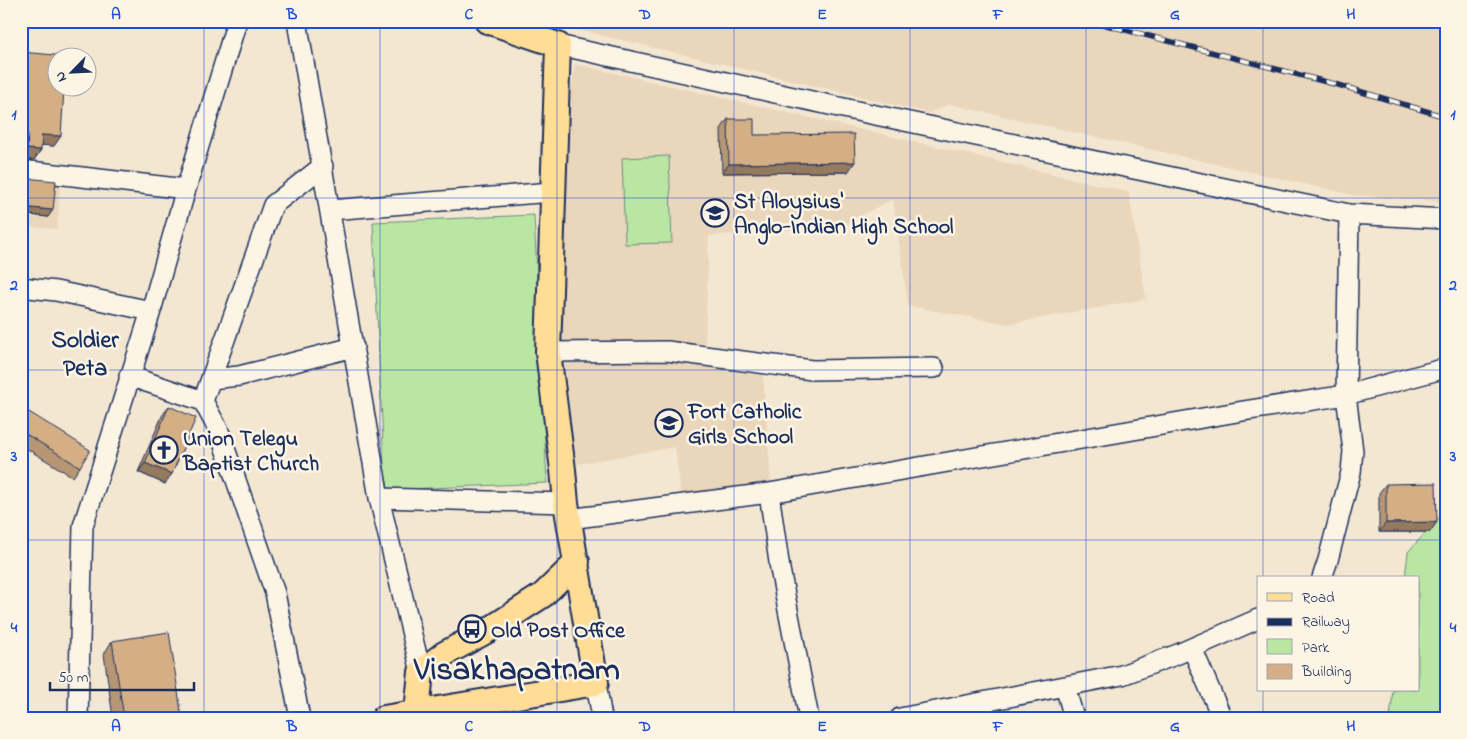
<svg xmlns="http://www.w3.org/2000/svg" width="1467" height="739" viewBox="0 0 1467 739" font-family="'Indie Flower',sans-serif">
<rect width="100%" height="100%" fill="#f4e7d2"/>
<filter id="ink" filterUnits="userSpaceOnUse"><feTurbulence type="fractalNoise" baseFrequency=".02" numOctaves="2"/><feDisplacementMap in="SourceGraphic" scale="10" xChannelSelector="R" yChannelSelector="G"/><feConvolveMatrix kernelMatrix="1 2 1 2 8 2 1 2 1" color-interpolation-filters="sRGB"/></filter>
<g filter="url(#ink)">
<path fill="#ead6bb" d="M541,21H1446V202L1353,195L949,104L929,113Z
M575,64L964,153L1129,192L1146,299L1008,324L908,306L893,199L841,226L709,236L705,343L562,346V141Z
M21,175L61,179L57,229L21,226Z
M663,357L763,375L771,484L681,495L675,447L577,464L564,358Z"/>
<path fill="#bae6a3" stroke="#6a8a80" d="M669,156L672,243L625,244L622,158Z
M534,215L547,483L385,490L373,222Z
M1446,510V718H1390L1393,690H1418V578H1405L1408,552Z"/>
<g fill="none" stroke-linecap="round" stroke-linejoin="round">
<g stroke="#1b2f5e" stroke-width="22">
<path id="minor" d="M297,21L379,498L421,672
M558,45L866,113L1349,214L1446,219
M21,170L186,189
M330,210L552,192
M21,287L56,291L151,311
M548,352L667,351L812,370L934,368
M129,376L203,401L219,431L275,593L300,718
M211,379L239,376L354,347
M203,401L273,205L323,166
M769,493L780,569L809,718
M379,498L566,503
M569,519L769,493L1243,411L1346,395L1446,368
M1322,578L1328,560L1351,472L1353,451L1346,395L1349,214
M1192,648L1222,718
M596,683L602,718
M1065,686L1074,718
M78,718L83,526L151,311L186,189L237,21
M900,718L1122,675L1178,654L1258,619"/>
</g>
<g stroke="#1b2f5e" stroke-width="28">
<path id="major" d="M417,712L421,672L444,654L492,628L543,595L577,562
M384,718L596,683L566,503L563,470L548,352L558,45L487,21"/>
</g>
<use href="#minor" stroke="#fcf5e5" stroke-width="19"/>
<use href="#major" stroke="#ffdd96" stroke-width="24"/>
<g stroke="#1b2f5e" stroke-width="5.5">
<path id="rail" d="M1091,21L1342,86L1446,117"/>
</g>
<use href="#rail" stroke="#fcf5e5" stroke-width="4" stroke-dasharray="11" stroke-linecap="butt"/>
</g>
<path fill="#b69673" stroke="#1b2f5e" d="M21,52L54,146L42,145L34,160L21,159Z
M728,119L754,135L848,172L722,173L721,129Z
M25,178L48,217L21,214V183Z
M169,406L165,484L138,472L162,416Z
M21,407L80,467L73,477L21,445Z
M1386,484L1430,532H1379V493Z
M112,641L182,718H113L104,654Z"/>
<path fill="#947a5e" stroke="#1b2f5e" d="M21,133L28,134L21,143Z
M42,135L61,136L54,146L36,145Z
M27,149L41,150L34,160L21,159V158Z
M855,162L848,172L722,173L729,164Z
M21,207L53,210L48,217L21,214Z
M145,463L172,474L165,484L138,472Z
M1437,522L1430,532H1379L1386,523Z"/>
<path fill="#d4af86" stroke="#1b2f5e" d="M21,52L66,56V58H58V88H64L61,136L42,135L41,150L27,149L28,134L21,133Z
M728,119H754V135L854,134L855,162L729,164Z
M25,178L56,181L53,210L21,207V184L24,185Z
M169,406L196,418L172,474L145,463Z
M21,407L90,450L80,467L21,431Z
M1436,483L1437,522L1386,523V484Z
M169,632L182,718H124L112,641Z"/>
</g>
<path fill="none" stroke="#1d4ed8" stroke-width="1" stroke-opacity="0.55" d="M204,21V718M380,21V718M557,21V718M734,21V718M910,21V718M1086,21V718M1263,21V578M21,198H1446M21,370H1446M21,540H1446M1263,690V718"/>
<defs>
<g id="school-ring" transform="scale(1.4375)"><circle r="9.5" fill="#fcf5e5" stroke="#1b2f5e" stroke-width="1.5"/><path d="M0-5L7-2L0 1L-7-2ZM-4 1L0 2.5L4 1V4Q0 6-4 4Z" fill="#1b2f5e"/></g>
<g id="church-ring" transform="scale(1.4375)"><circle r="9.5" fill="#fcf5e5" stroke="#1b2f5e" stroke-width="1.5"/><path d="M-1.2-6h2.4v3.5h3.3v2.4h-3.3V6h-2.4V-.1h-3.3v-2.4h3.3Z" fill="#1b2f5e"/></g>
<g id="bus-ring" transform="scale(1.4375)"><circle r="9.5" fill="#fcf5e5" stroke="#1b2f5e" stroke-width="1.5"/><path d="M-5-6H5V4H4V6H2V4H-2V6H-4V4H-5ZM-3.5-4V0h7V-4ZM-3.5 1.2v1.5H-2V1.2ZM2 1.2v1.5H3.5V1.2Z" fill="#1b2f5e"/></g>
</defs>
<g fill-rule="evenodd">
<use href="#school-ring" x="715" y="213"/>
<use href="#school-ring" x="669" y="423"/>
<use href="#church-ring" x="164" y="450"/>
<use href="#bus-ring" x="472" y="629"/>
</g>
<g text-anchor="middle" stroke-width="5" stroke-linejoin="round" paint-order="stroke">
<g font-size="22" font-weight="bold" fill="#1b2f5e" stroke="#fcf5e5" text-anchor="start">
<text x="734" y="208">St Aloysius'<tspan x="734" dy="25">Anglo-Indian High School</tspan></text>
<text x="688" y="418">Fort Catholic<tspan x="688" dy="25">Girls School</tspan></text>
<text x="183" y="445">Union Telegu<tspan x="183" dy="25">Baptist Church</tspan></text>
<text x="491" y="637">Old Post Office</text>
</g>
<g font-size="24" font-weight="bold" fill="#1b2f5e" stroke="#fcf5e5">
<text x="85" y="347">Soldier<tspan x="85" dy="28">Peta</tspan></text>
</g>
<g font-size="32" font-weight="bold" fill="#1b2f5e" stroke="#fcf5e5">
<text x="517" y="679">Visakhapatnam</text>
</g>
</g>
<rect width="1467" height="739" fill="none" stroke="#fcf5e5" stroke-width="55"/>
<rect x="1257" y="576" width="162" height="115" fill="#fcf5e5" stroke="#a2a6af"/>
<rect x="1267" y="593" width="25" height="8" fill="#ffdd96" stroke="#a2a6af"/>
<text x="1302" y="602" font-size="15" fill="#1b2f5e">Road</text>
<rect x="1267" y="618" width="25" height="8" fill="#1b2f5e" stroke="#a2a6af"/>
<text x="1302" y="626" font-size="15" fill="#1b2f5e">Railway</text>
<rect x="1267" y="639" width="25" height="15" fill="#bae6a3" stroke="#a2a6af"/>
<text x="1302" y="652" font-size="15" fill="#1b2f5e">Park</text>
<rect x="1267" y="664" width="25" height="15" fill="#d4af86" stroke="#a2a6af"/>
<text x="1302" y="676" font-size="15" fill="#1b2f5e">Building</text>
<g transform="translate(72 72) rotate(246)"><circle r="24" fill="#fcf5e5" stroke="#a2a6af"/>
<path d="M0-4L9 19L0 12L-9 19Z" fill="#1b2f5e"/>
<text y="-8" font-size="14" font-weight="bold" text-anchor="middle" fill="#1b2f5e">N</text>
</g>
<path d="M50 682v8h144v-8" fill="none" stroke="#1b2f5e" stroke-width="2.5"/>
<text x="58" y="682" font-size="15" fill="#1b2f5e" stroke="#fcf5e5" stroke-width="4" paint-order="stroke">50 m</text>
<rect x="28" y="28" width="1412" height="684" fill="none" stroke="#1d4ed8" stroke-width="2"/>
<g font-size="16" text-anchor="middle" font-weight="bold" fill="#1d4ed8">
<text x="116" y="19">A</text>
<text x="292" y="19">B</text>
<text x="469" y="19">C</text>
<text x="645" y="19">D</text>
<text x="822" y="19">E</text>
<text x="998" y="19">F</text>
<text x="1175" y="19">G</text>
<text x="1351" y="19">H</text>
<text x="14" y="119">1</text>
<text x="1453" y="119">1</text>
<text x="14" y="290">2</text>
<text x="1453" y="290">2</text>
<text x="14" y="461">3</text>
<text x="1453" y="461">3</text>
<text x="14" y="632">4</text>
<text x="1453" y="632">4</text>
<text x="116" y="731">A</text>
<text x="292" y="731">B</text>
<text x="469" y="731">C</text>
<text x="645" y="731">D</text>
<text x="822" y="731">E</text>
<text x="998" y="731">F</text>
<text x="1175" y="731">G</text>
<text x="1351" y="731">H</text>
</g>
</svg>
